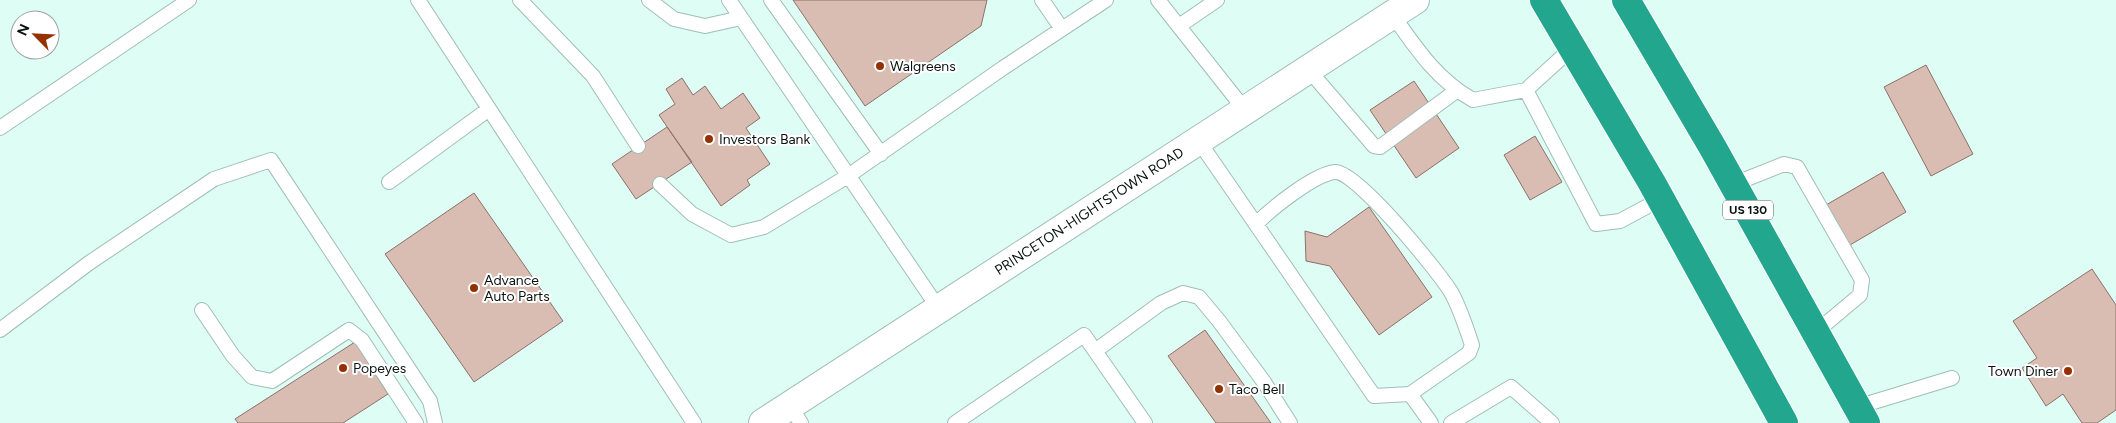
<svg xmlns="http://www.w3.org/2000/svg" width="2116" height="423" viewBox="0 0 2116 423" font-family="Figtree,sans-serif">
<rect width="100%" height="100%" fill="#defef5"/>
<path fill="#d9bdb3" stroke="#8b7168" d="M793,0H987L981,26L865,106Z
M1926,65L1973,154L1931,176L1884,87Z
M682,78L693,95L705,86L721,109L743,93L760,118L746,128L770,164L747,180L750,185L721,206L659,115L675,104L666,89Z
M1414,81L1459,148L1416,178L1370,110Z
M667,127L692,162L636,199L612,164Z
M1535,136L1562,182L1530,200L1504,155Z
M1883,172L1906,212L1850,245L1826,205Z
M474,193L563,321L474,382L385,254Z
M1369,207L1432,297L1379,335L1330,266L1306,261L1305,231L1327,237Z
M2092,269L2116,305V410L2097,423H2082L2063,394L2046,406L2022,368L2037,358L2013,321Z
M1205,330L1271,423H1216L1168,356Z
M355,342L388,394L343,423H238L235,419Z"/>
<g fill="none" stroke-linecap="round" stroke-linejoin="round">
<g stroke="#a0beb6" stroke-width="16">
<path id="lane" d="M418,0L694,423
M520,0L593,76L638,146
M649,0L674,19L705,26L741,18
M729,0L939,309
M771,0L881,154
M1042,0L1062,29
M1158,0L1245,110
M1392,14C1416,48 1436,79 1473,100L1526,90
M1179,26L1217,0
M1572,48L1526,90L1596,224L1620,221L1661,199
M1308,69L1374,146L1380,147L1456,91
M0,128L189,0
M1198,140L1374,396L1410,394L1469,353L1472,345C1466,327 1460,308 1451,292C1438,271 1356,170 1335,172C1314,174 1271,209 1256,224
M389,182L489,109
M660,184L692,214L731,235L764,227L848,176L1003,68L1106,0
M1734,184L1784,164L1797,167L1862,280L1860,295L1816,332
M202,310L233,356L252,377L272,381L349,330L362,340L416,423
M0,330L89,263L214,179L271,160L430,401L435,423
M1095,351L1161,303L1183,293L1199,297L1219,321L1264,382L1290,423
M1410,394L1431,423
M790,406L801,423
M1857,407L1952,378
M955,423L1084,335L1145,423
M1451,423L1511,387L1552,423"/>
</g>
<g stroke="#a0beb6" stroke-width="30">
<path id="secondary" d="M763,423L1415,0"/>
</g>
<g stroke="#fff" stroke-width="30">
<path id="highway" d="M1544,0L1652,183L1784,423
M1626,0L1713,148L1866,423"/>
</g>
<use href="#lane" stroke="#fff" stroke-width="14"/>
<use href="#secondary" stroke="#fff" stroke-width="28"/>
<use href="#highway" stroke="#23a68e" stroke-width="28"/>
</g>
<g fill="#953000" stroke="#fff" stroke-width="2">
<circle cx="880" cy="66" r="5"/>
<circle cx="709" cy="139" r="5"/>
<circle cx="474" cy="288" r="5"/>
<circle cx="343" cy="368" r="5"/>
<circle cx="2068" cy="371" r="5"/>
<circle cx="1219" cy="389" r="5"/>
</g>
<g text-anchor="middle" stroke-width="4" stroke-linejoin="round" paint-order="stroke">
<rect fill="#fff" stroke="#535a58" stroke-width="1" x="1723" y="200.5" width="50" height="19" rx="4"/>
<g font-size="12" font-weight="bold" fill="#091411">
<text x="1748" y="214">US 130</text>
</g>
<g font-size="14" fill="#091411" stroke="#fff" text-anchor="start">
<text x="890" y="71">Walgreens</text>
<text x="719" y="144">Investors Bank</text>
<text x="484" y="285">Advance<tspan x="484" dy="16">Auto Parts</tspan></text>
<text x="353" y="373">Popeyes</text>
<text x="2058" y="376" text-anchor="end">Town Diner</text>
<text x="1229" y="394">Taco Bell</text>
</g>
<g font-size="14" fill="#091411" stroke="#fff">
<text transform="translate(1089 211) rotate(-33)" y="5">PRINCETON-HIGHTSTOWN ROAD</text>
</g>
</g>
<g transform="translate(35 35) rotate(294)"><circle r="24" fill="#ffffff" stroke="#9da1a0"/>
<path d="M0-4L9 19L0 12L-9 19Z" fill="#953000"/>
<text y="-8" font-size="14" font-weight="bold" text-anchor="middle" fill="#091411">N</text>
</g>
</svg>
